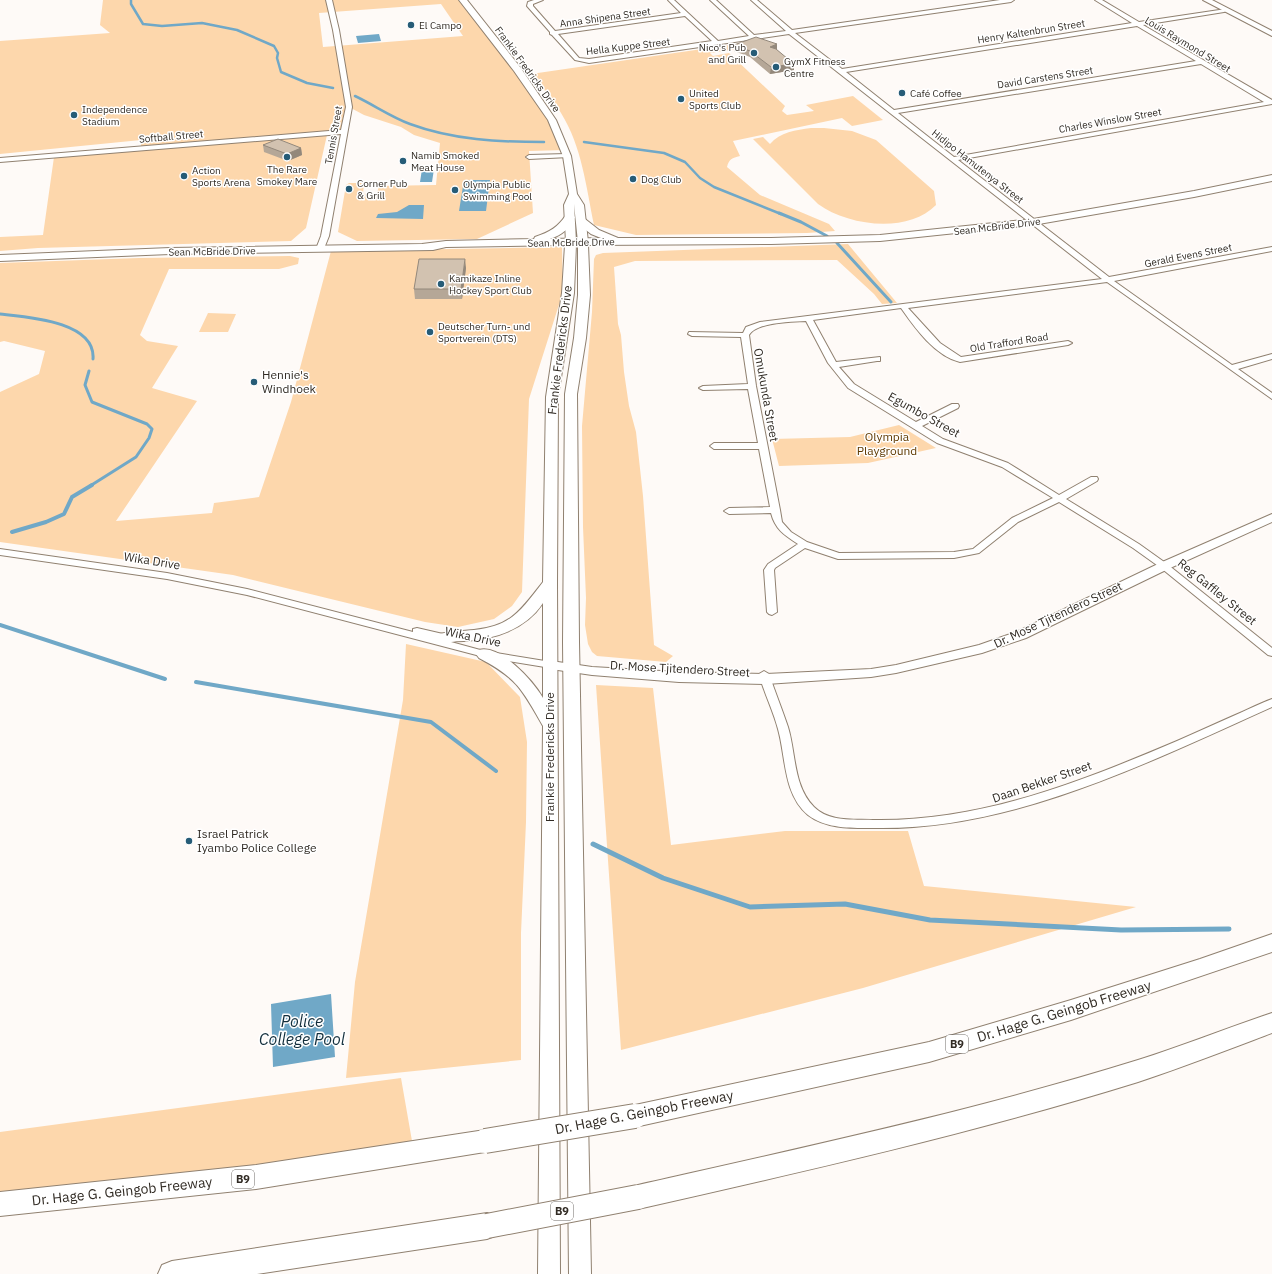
<svg xmlns="http://www.w3.org/2000/svg" width="1272" height="1274" viewBox="0 0 1272 1274" font-family="'IBM Plex Sans',sans-serif">
<rect width="100%" height="100%" fill="#fefaf7"/>
<path fill="#fdd7ac" fill-rule="evenodd" d="M103,0H463L549,115L566,150L529,151L533,213L477,239L357,241L338,232L346,185L349,183H364L363,194L377,193L379,186L436,185L440,143L414,135L401,127L364,115L349,107L344,132L141,149V140L0,154V41L110,33L100,25ZM441,4L463,36L323,47L319,13Z
M757,41L743,48L710,53L713,56L729,53L785,106L782,111L787,115L814,111L806,105L853,96L883,120L852,126L842,118L733,141L740,156C732,158 729,159 727,167L760,195L829,224L835,231L807,233L636,235L594,225C586,186 582,147 561,113C553,99 541,86 531,74Z
M811,128H824L852,131L876,140L934,191L936,205C908,234 848,226 818,204L753,139L763,137L770,144C780,132 796,130 811,128Z
M327,135L306,228L291,241L38,248L0,251V237L43,235L54,157Z
M848,244L897,303L882,304L874,294L837,260L635,261L614,267L618,324L621,335L624,372L629,406L636,432L643,496L654,645L673,656L666,662L597,656L592,652L588,644L585,625L586,598L583,527L582,426L592,312L594,259L596,255L603,253Z
M562,247L563,292L529,399L522,592L512,606L494,619L458,627L425,622L233,575L0,542V392L39,374L45,351L4,341L0,342V263L139,258L290,256L299,258L298,264L279,269H169L140,335L147,341L178,346L152,388L197,401L116,521L212,513L214,503L259,497L291,402L331,251Z
M208,313L236,314L228,332H199Z
M899,425L936,448L868,463L779,466L772,439L850,437Z
M406,644L486,662L520,697L527,742L526,822L521,933V1060L346,1078L355,982L403,700Z
M596,685L653,688L671,845L785,831H908L924,886L1136,907L863,988L621,1050Z
M401,1078L412,1141L251,1169L0,1192V1132Z"/>
<path fill="#70a8c7" d="M379,34L381,41L358,43L356,36Z
M422,169H434L432,182H420Z
M464,180H490L486,211H459Z
M409,205H424L423,219L376,218L378,214L397,212Z
M331,994L335,1057L273,1067L271,1004Z"/>
<g fill="none" stroke-linecap="round" stroke-linejoin="round">
<path stroke="#70a8c7" stroke-width="2.5" d="M131,0V4L143,24L162,26L202,23L237,30L274,46L278,53L277,58L281,72L307,83L333,88
M355,96C374,105 391,117 410,124C453,140 499,142 544,142
M584,142L664,153L685,162L700,178L714,187L781,214"/>
<path stroke="#70a8c7" stroke-width="3" d="M779,213L801,222L827,236
M837,243L891,302
M0,314C27,317 96,321 93,359
M89,371L85,385L92,402L147,424L152,429L149,438L136,457L90,486"/>
<path stroke="#70a8c7" stroke-width="4" d="M12,532L46,522L64,514L72,497L92,485
M0,625L165,679
M196,682L431,722L496,771"/>
<path stroke="#70a8c7" stroke-width="5" d="M593,844L663,878L750,907L845,904L930,920L1121,930L1229,929"/>
<g stroke="#908170" stroke-width="2">
<path id="minor" d="M326,0H332L339,30L352,107L329,236L323,251H320L316,249L321,236L341,134L0,162V158L341,130L346,107L333,30Z
M534,0H543L533,4V6L555,31L681,13L668,0H674L718,41L749,36L710,0H716L754,35L786,31L751,0H757L792,30L1000,0H1014L1011,2L795,33L842,69L1132,23L1095,0H1102L1139,22L1226,9V11L1224,12L1143,25L1272,100V104L958,160L1109,277L1272,247V251L1114,281L1232,365L1272,354V359L1238,369L1272,393V399L1107,282L908,308L940,343L961,357L1068,341L1072,343L1068,345L960,362C935,356 915,328 901,308L813,320L836,362L880,357V361H877L839,367L854,384L916,422L952,404H958L959,406L958,408L922,426L943,439L1008,463L1059,495L1091,477H1097L1098,479L1097,481L1066,499L1139,544L1167,564L1272,648V656L1268,655L1161,568L1133,548L1059,502L1018,522L979,553L954,558L838,559L805,548L775,568L774,570L777,612L772,615L769,614L767,612L764,570L768,564L798,544C784,535 775,529 771,513L729,514L724,511L729,508L770,507L759,449H714L710,446L714,443H758L748,389L703,390L699,388L703,386L748,384L741,337L692,336L688,334L689,332L743,333L746,327L760,322L1102,279L789,34L589,63L575,60L552,35L550,34V32L527,6L528,2ZM685,16L712,41L589,59L579,58L558,34ZM1137,26L1196,61L894,110L846,72ZM1201,64L1264,102L954,157L898,113ZM806,321L828,363L848,388L937,443L1002,467L1053,498L1012,518L973,549L954,552L839,553L807,542L791,532L782,522L780,510L756,386L749,335C757,322 791,322 806,321Z
M567,154L570,156L569,157L529,159L526,157L529,155Z
M0,549L167,573L247,589L413,632V629L417,628L456,637L457,639L456,641L451,642L484,651L551,662L556,665L551,668L484,657L247,595L167,579L0,555Z
M764,671L769,674C775,692 782,709 788,727C796,753 793,786 814,807C829,822 853,819 873,820C981,822 1080,782 1177,741C1198,732 1219,722 1240,713C1251,708 1261,703 1272,699V707C1147,763 1012,831 873,828C852,828 826,829 808,815C783,794 786,757 778,729C773,710 764,693 759,674Z"/>
</g>
<g stroke="#908170" stroke-width="2">
<path id="tertiary" d="M459,0H467L520,67L556,120L571,156L577,194L584,205L588,242L586,244H580L578,242L574,204L576,242L571,245L566,242L564,205L569,194L563,156L548,120L514,71Z
M1203,0H1212L1272,31V36Z
M1272,514V522L1168,569L1026,638L982,653L896,673L871,677L766,684L679,682L592,675L551,669L546,668L544,665L546,662L551,661L592,667L679,672L766,674L871,669L896,665L979,645L1016,632L1160,563Z"/>
</g>
<g stroke="#908170" stroke-width="2">
<path id="secondary" d="M1272,175V181L1194,197L1033,225L880,241L771,244L588,245L590,295L586,338L577,394L579,642L591,1274H569L563,642L565,394L574,338L578,295V245H576L574,293L558,397L557,583L560,1274H538L543,726C522,689 517,678 479,658L476,654L479,650C500,644 533,681 543,698V603C525,630 495,639 464,641C456,641 448,643 440,640L438,637L440,634C451,631 463,631 474,630C512,626 521,610 543,582L546,397L562,293L565,245L446,247L433,250L170,254L0,261V255L170,248L422,244L446,241L534,239L535,237C550,232 558,227 566,215L570,214L575,217C570,228 562,235 550,239L601,238L591,234L577,223L576,221L581,218L585,219L599,230L618,238H771L880,235L1033,219L1194,191Z"/>
</g>
<g stroke="#908170" stroke-width="2">
<path id="motorway" d="M1272,934V952L1071,1020L929,1062L635,1127L626,1124L622,1116L626,1108L635,1105L929,1042L1071,1000L1200,959Z
M1272,1013V1033C1227,1050 1183,1067 1138,1082C974,1133 806,1171 638,1209L629,1206L625,1197L629,1188L638,1185C806,1147 974,1111 1138,1060C1183,1046 1227,1028 1272,1013Z
M485,1130L494,1133L498,1141L494,1149L485,1152L256,1189L0,1216V1192L256,1165Z
M487,1213L497,1217L500,1226L497,1235L487,1239L257,1274H158L162,1265L172,1261Z"/>
</g>
<use href="#minor" fill="#fff" fill-rule="evenodd"/>
<use href="#tertiary" fill="#fff" fill-rule="evenodd"/>
<use href="#secondary" fill="#fff" fill-rule="evenodd"/>
<use href="#motorway" fill="#fff" fill-rule="evenodd"/>
<g stroke="#908170" stroke-width="26" stroke-linecap="butt">
<path id="motorway-bridge" d="M485,1141L635,1116
M487,1226L638,1197"/>
</g>
<use href="#motorway-bridge" stroke="#fff" stroke-width="24"/>
</g>
<path fill="#b5a797" d="M777,44V50L794,70L770,74L750,57L734,51V45Z
M263,145L301,148L302,155L288,161L264,152Z
M466,268L462,299H415L414,289Z"/>
<path fill="#93887b" d="M777,44V51L770,47Z
M794,64V70L770,74L771,67Z
M301,148L302,155L288,161L287,154Z
M465,259L466,268L462,299L461,289Z"/>
<path fill="#d2c2b0" stroke="#93887b" d="M756,37L777,44L770,47L776,49L794,64L771,67L750,51L734,45Z
M278,139L301,148L287,154L263,145Z
M419,259H465L461,289H414Z"/>
<g fill="#265c77" stroke="#fff" stroke-width="1.5">
<circle cx="411" cy="25" r="4"/>
<circle cx="754" cy="53" r="4"/>
<circle cx="776" cy="67" r="4"/>
<circle cx="902" cy="93" r="4"/>
<circle cx="681" cy="99" r="4"/>
<circle cx="74" cy="115" r="4"/>
<circle cx="287" cy="157" r="4"/>
<circle cx="403" cy="161" r="4"/>
<circle cx="184" cy="176" r="4"/>
<circle cx="633" cy="179" r="4"/>
<circle cx="349" cy="189" r="4"/>
<circle cx="455" cy="190" r="4"/>
<circle cx="441" cy="284" r="4"/>
<circle cx="430" cy="332" r="4"/>
<circle cx="254" cy="382" r="4"/>
<circle cx="189" cy="841" r="4"/>
</g>
<g text-anchor="middle" stroke-width="3" stroke-linejoin="round" paint-order="stroke">
<g font-size="10" fill="#312b24" stroke="#fff">
<text transform="translate(605 17) rotate(-8)" y="4">Anna Shipena Street</text>
<text transform="translate(1031 31) rotate(-9)" y="4">Henry Kaltenbrun Street</text>
<text transform="translate(1188 44) rotate(31)" y="4">Louis Raymond Street</text>
<text transform="translate(628 46) rotate(-7)" y="4">Hella Kuppe Street</text>
<text transform="translate(528 69) rotate(54)" y="4">Frankie Fredricks Drive</text>
<text transform="translate(1045 77) rotate(-9)" y="4">David Carstens Street</text>
<text transform="translate(1110 120) rotate(-10)" y="4">Charles Winslow Street</text>
<text transform="translate(333 135) rotate(-80)" y="4">Tennis Street</text>
<text transform="translate(171 136) rotate(-5)" y="4">Softball Street</text>
<text transform="translate(978 166) rotate(38)" y="4">Hidipo Hamutenya Street</text>
<text transform="translate(997 226) rotate(-7)" y="4">Sean McBride Drive</text>
<text transform="translate(571 242) rotate(-1)" y="4">Sean McBride Drive</text>
<text transform="translate(212 251) rotate(-1)" y="4">Sean McBride Drive</text>
<text transform="translate(1188 255) rotate(-11)" y="4">Gerald Evens Street</text>
<text transform="translate(1009 342) rotate(-9)" y="4">Old Trafford Road</text>
</g>
<g font-size="10" fill="#312b24" stroke="#fff" text-anchor="start">
<text x="419" y="29">El Campo</text>
<text x="746" y="51" text-anchor="end">Nico's Pub<tspan x="746" dy="12">and Grill</tspan></text>
<text x="784" y="65">GymX Fitness<tspan x="784" dy="12">Centre</tspan></text>
<text x="689" y="97">United<tspan x="689" dy="12">Sports Club</tspan></text>
<text x="910" y="97">Café Coffee</text>
<text x="82" y="113">Independence<tspan x="82" dy="12">Stadium</tspan></text>
<text x="411" y="159">Namib Smoked<tspan x="411" dy="12">Meat House</tspan></text>
<text x="287" y="173" text-anchor="middle">The Rare<tspan x="287" dy="12">Smokey Mare</tspan></text>
<text x="192" y="174">Action<tspan x="192" dy="12">Sports Arena</tspan></text>
<text x="641" y="183">Dog Club</text>
<text x="357" y="187">Corner Pub<tspan x="357" dy="12">&amp; Grill</tspan></text>
<text x="463" y="188">Olympia Public<tspan x="463" dy="12">Swimming Pool</tspan></text>
<text x="449" y="282">Kamikaze Inline<tspan x="449" dy="12">Hockey Sport Club</tspan></text>
<text x="438" y="330">Deutscher Turn- und<tspan x="438" dy="12">Sportverein (DTS)</tspan></text>
</g>
<g fill="#fff" stroke="#6f6b66" stroke-width="1">
<rect x="946" y="1035" width="22" height="18" rx="3"/>
<rect x="232" y="1170" width="22" height="18" rx="3"/>
<rect x="551" y="1202" width="22" height="18" rx="3"/>
</g>
<g font-size="11" font-weight="bold" fill="#312b24">
<text x="957" y="1048">B9</text>
<text x="243" y="1183">B9</text>
<text x="562" y="1215">B9</text>
</g>
<g font-size="12" fill="#312b24" stroke="#fff">
<text transform="translate(560 350) rotate(-83)" y="4">Frankie Fredericks Drive</text>
<text transform="translate(766 395) rotate(80)" y="4">Omukunda Street</text>
<text transform="translate(924 415) rotate(29)" y="4">Egumbo Street</text>
<text transform="translate(152 561) rotate(9)" y="4">Wika Drive</text>
<text transform="translate(1217 592) rotate(39)" y="4">Reg Gaffley Street</text>
<text transform="translate(1058 615) rotate(-25)" y="4">Dr. Mose Tjitendero Street</text>
<text transform="translate(473 637) rotate(12)" y="4">Wika Drive</text>
<text transform="translate(680 669) rotate(3)" y="4">Dr. Mose Tjitendero Street</text>
<text transform="translate(550 757) rotate(-90)" y="4">Frankie Fredericks Drive</text>
<text transform="translate(1042 782) rotate(-19)" y="4">Daan Bekker Street</text>
</g>
<g font-size="12" fill="#312b24" stroke="#fff" text-anchor="start">
<text x="262" y="379">Hennie's<tspan x="262" dy="14">Windhoek</tspan></text>
<text x="197" y="838">Israel Patrick<tspan x="197" dy="14">Iyambo Police College</tspan></text>
</g>
<g font-size="12" fill="#5e3900" stroke="#fff">
<text x="887" y="441">Olympia<tspan x="887" dy="14">Playground</tspan></text>
</g>
<g font-size="14" fill="#312b24" stroke="#fff">
<text transform="translate(1064 1011) rotate(-17)" y="5">Dr. Hage G. Geingob Freeway</text>
<text transform="translate(644 1112) rotate(-11)" y="5">Dr. Hage G. Geingob Freeway</text>
<text transform="translate(122 1191) rotate(-6)" y="5">Dr. Hage G. Geingob Freeway</text>
</g>
<g font-size="16" font-style="italic" fill="#122e3c" stroke="#fff">
<text x="302" y="1027">Police<tspan x="302" dy="18">College Pool</tspan></text>
</g>
</g>
</svg>
